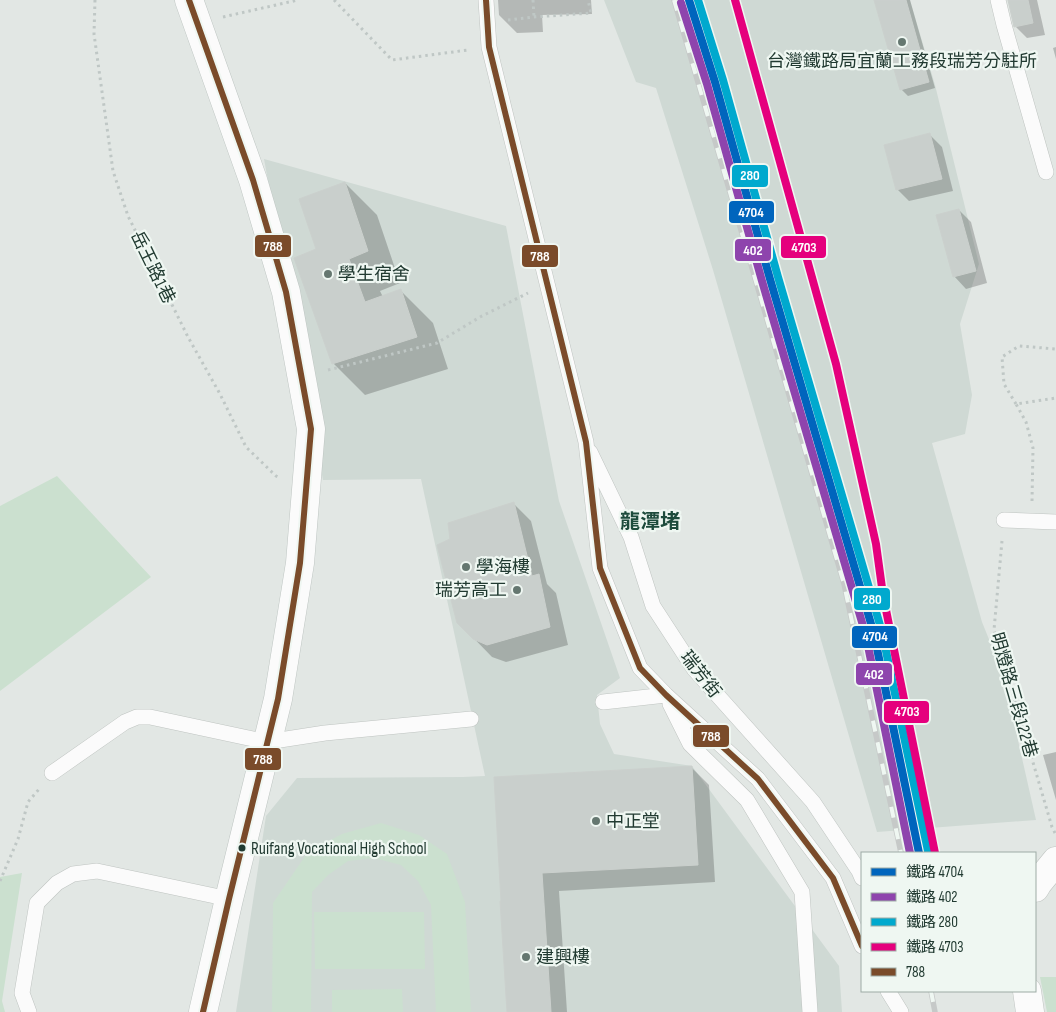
<svg xmlns="http://www.w3.org/2000/svg" width="1056" height="1012" viewBox="0 0 1056 1012" font-family="'Sofia Sans Condensed','Noto Sans TC',sans-serif">
<rect width="100%" height="100%" fill="#e2e7e4"/>
<path fill="#cfd9d4" d="M604,0H910L935,85L979,264L960,324L972,395L965,434L932,443L982,622L1003,674L1036,820L877,832L713,270L656,88L636,82Z
M264,159L506,226L559,501L620,678L597,695L600,724L614,754L692,766L839,966L842,1012H236L266,816L297,778L463,777L485,776L421,479L323,480Z"/>
<path fill="#cbe0cf" d="M57,476L151,577L0,691V506Z
M381,823L419,835L447,854L465,902L471,1012H436L431,905L418,881L401,865L374,858L348,861L328,875L312,892L311,1012H272L273,903L308,852L342,834Z
M22,873L2,1001L5,1012H0V877Z
M314,912H424L425,969H315Z
M1040,977H1056V1012H1047Z
M402,989L403,1012H332V990Z"/>
<path fill="#0003" d="M498,0H591L592,14L542,15L543,32L517,33L499,15Z
M878,0H910L935,88L908,96L901,89Z
M1009,0H1037L1045,35L1027,38L1015,26Z
M1056,47V59L1053,48Z
M930,135L942,147L953,191L909,201L897,189Z
M345,183L377,215L400,283L380,291L383,297L401,291L433,323L448,369L365,395L333,363L317,249Z
M959,210L971,222L987,283L966,289L954,276Z
M513,503L531,521L547,584L556,593L568,645L506,662L492,657L458,622L452,540Z
M1056,752V800L1043,755Z
M691,767L709,785L715,882L559,891L567,1012H509L495,778Z"/>
<path fill="#c9cfcc" stroke="#cbd0cd" d="M874,0H906L929,82L900,90Z
M1008,0H1028L1033,23L1014,27Z
M930,133L942,179L896,190L884,145Z
M345,182L368,251L349,259L365,302L401,289L417,337L332,364L294,258L316,249L299,199Z
M959,209L976,271L953,277L936,215Z
M514,502L532,576L539,574L550,627L487,645L473,639L457,623L437,545L450,539L448,523Z
M692,766L698,865L542,873L551,1012H507L500,901H501L494,777Z"/>
<g fill="none" stroke-linecap="round" stroke-linejoin="round">
<g stroke="#bfc4c1" stroke-width="16">
<path id="service" d="M486,0L489,47L586,442L600,568L640,668L666,695L758,779L833,878L862,946
M998,0L1004,25L1046,172
M590,452L631,537L653,606L694,669L813,802L859,871L862,878
M1004,520L1056,522
M603,702L666,695
M670,704L690,744L747,800L802,892L810,1012
M52,773L125,722L137,717H150L267,742L325,733L471,719
M888,991L901,1012
M29,1012L22,993L37,903L57,883L73,874L97,871L229,899"/>
</g>
<g stroke="#bfc4c1" stroke-width="29">
<path id="minor" d="M1035,888L1038,883L1056,861
M1027,991L1030,1012"/>
</g>
<g stroke="#bec5c2" stroke-width="29">
<path id="secondary" d="M189,0L253,180L286,292L311,429L300,563L278,699L229,899L203,1012"/>
</g>
<path stroke="#bfc7c5" stroke-width="3" stroke-dasharray="2.5 4" stroke-linecap="butt" d="M95,0L94,34L113,171L128,216L188,337L220,394L246,447L276,476L280,478
M334,0L392,60L468,50
M533,0L534,17
M223,17L298,0
M508,20L534,17L591,13L588,0
M328,370L437,343L480,317L528,293
M1016,404L1004,384L1002,357L1019,346L1056,349
M1032,501L1033,448L1026,422L1016,404L1056,398
M1002,541L994,630L1052,827L1056,835
M0,881L18,839L28,802L40,788"/>
<use href="#service" stroke="#fbfbfb" stroke-width="15"/>
<use href="#minor" stroke="#fbfbfb" stroke-width="28"/>
<use href="#secondary" stroke="#fbfbfb" stroke-width="28"/>
<g stroke="#c6c9c8" stroke-width="5.5">
<path id="rail" d="M674,0L844,584L901,853
M931,991L935,1012"/>
</g>
<use href="#rail" stroke="#eff7f2" stroke-width="4" stroke-dasharray="11" stroke-linecap="butt"/>
<g stroke="#eff7f2" stroke-width="10">
<path id="bus-1" d="M189,0L253,180L286,292L311,429L300,563L278,699L229,899L203,1012
M486,0L489,47L586,442L600,568L640,668L666,695L758,779L833,878L862,946"/>
</g>
<use href="#bus-1" stroke="#7a4b2a" stroke-width="6"/>
<g stroke="#eff7f2" stroke-width="11">
<path id="rail-1" d="M689,0L715,82L770,279L874,634L919,853"/>
</g>
<g stroke="#eff7f2" stroke-width="11">
<path id="rail-2" d="M681,3L707,84L762,281L866,636L910,853"/>
</g>
<g stroke="#eff7f2" stroke-width="11">
<path id="rail-3" d="M698,0L723,80L778,277L882,632L928,851"/>
</g>
<g stroke="#eff7f2" stroke-width="11">
<path id="rail-4" d="M735,0L836,364L876,544L883,595L935,853"/>
</g>
<use href="#rail-1" stroke="#0065bd" stroke-width="8"/>
<use href="#rail-2" stroke="#8e44ad" stroke-width="8"/>
<use href="#rail-3" stroke="#00a9ce" stroke-width="8"/>
<use href="#rail-4" stroke="#e5007d" stroke-width="8"/>
</g>
<g fill="#657770" stroke="#eff7f2" stroke-width="2">
<circle cx="902" cy="42" r="5"/>
<circle cx="328" cy="274" r="5"/>
<circle cx="466" cy="567" r="5"/>
<circle cx="517" cy="590" r="5"/>
<circle cx="596" cy="821" r="5"/>
<circle cx="526" cy="957" r="5"/>
</g>
<circle fill="#213a31" stroke="#eff7f2" stroke-width="2" cx="242" cy="848" r="4.5"/>
<g text-anchor="middle" stroke-width="4.5" stroke-linejoin="round" paint-order="stroke">
<g font-size="17" fill="#213a31" stroke="#eff7f2" text-anchor="start">
<text x="251" y="854">Ruifang Vocational High School</text>
</g>
<g font-size="18" fill="#213a31" stroke="#eff7f2" text-anchor="start">
<text x="902" y="67" text-anchor="middle">台灣鐵路局宜蘭工務段瑞芳分駐所</text>
<text x="338" y="280">學生宿舍</text>
<text x="476" y="573">學海樓</text>
<text x="507" y="596" text-anchor="end">瑞芳高工</text>
<text x="606" y="827">中正堂</text>
<text x="536" y="963">建興樓</text>
</g>
<g font-size="18" fill="#213a31" stroke="#eff7f2">
<text transform="translate(153 267) rotate(64)" y="6">岳王路1巷</text>
<text transform="translate(701 674) rotate(52)" y="6">瑞芳街</text>
<text transform="translate(1014 695) rotate(74)" y="6">明燈路三段122巷</text>
</g>
<g font-size="20" font-weight="bold" fill="#1d4b3c" stroke="#eff7f2">
<text x="650" y="528">龍潭堵</text>
</g>
</g>
<g stroke="#eff7f2" stroke-width="2">
<rect x="731" y="164" width="38" height="24" rx="5" fill="#00a9ce"/>
<rect x="728" y="200" width="47" height="24" rx="5" fill="#0065bd"/>
<rect x="254" y="234" width="38" height="24" rx="5" fill="#7a4b2a"/>
<rect x="780" y="235" width="47" height="24" rx="5" fill="#e5007d"/>
<rect x="734" y="238" width="38" height="24" rx="5" fill="#8e44ad"/>
<rect x="521" y="244" width="38" height="24" rx="5" fill="#7a4b2a"/>
<rect x="853" y="587" width="38" height="24" rx="5" fill="#00a9ce"/>
<rect x="851" y="625" width="47" height="24" rx="5" fill="#0065bd"/>
<rect x="855" y="662" width="38" height="24" rx="5" fill="#8e44ad"/>
<rect x="883" y="700" width="47" height="24" rx="5" fill="#e5007d"/>
<rect x="692" y="724" width="38" height="24" rx="5" fill="#7a4b2a"/>
<rect x="244" y="747" width="38" height="24" rx="5" fill="#7a4b2a"/>
</g>
<g font-size="14" text-anchor="middle" font-weight="bold" fill="#fff">
<text x="750" y="180">280</text>
<text x="751" y="217">4704</text>
<text x="273" y="251">788</text>
<text x="804" y="252">4703</text>
<text x="753" y="255">402</text>
<text x="540" y="261">788</text>
<text x="872" y="604">280</text>
<text x="875" y="641">4704</text>
<text x="874" y="679">402</text>
<text x="907" y="716">4703</text>
<text x="711" y="741">788</text>
<text x="263" y="764">788</text>
</g>
<rect x="861" y="852" width="175" height="140" fill="#eff7f2" stroke="#9daba5"/>
<rect x="871" y="868" width="25" height="8" fill="#0065bd" stroke="#9daba5"/>
<text x="906" y="877" font-size="15" fill="#213a31">鐵路 4704</text>
<rect x="871" y="893" width="25" height="8" fill="#8e44ad" stroke="#9daba5"/>
<text x="906" y="902" font-size="15" fill="#213a31">鐵路 402</text>
<rect x="871" y="918" width="25" height="8" fill="#00a9ce" stroke="#9daba5"/>
<text x="906" y="927" font-size="15" fill="#213a31">鐵路 280</text>
<rect x="871" y="943" width="25" height="8" fill="#e5007d" stroke="#9daba5"/>
<text x="906" y="952" font-size="15" fill="#213a31">鐵路 4703</text>
<rect x="871" y="968" width="25" height="8" fill="#7a4b2a" stroke="#9daba5"/>
<text x="906" y="977" font-size="15" fill="#213a31">788</text>
</svg>
